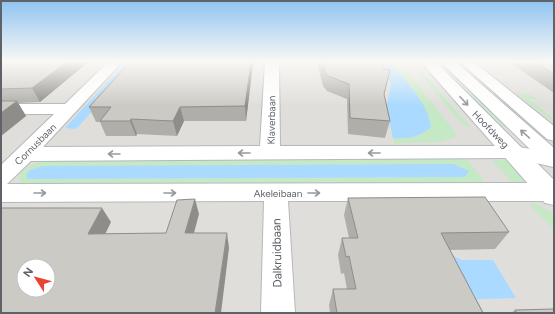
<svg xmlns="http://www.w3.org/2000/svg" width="555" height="314" viewBox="0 0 555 314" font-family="Figtree,sans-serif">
<rect width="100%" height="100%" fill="#f1efe8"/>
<path fill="#e0deda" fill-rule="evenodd" d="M1,62H554V313H1ZM24,266H48V290H24Z"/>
<path fill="#c5e8c5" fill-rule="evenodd" d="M391,62H400L458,136L441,142L400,143L395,145L393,138C408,139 420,137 431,127C430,106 404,79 391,62Z
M438,62H441L509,127H504Z
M413,67H418L470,127L464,126Z
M516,93L530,94L539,99H529L554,119V123Z
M437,156L468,160L486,184L21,185L18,178C24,166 38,162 50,159ZM30,170L467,174L465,177L35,179L26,175Z
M492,160H508L531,184H513Z
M529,203L538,205L554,214V229L533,209Z"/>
<path fill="#aadaff" d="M377,62H391C404,79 430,106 431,127C420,137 408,139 393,138L386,108L391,84Z
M129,64L133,65L79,126L75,129L65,128L123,65Z
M453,164L469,171L465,177L35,179H28L26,175L30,170L43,166Z
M449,254L462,260H493L516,298L477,299L484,313H462Z"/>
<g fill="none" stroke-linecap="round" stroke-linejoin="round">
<g stroke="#b5b8bc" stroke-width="2">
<path id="street" d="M108,62H122L43,147L260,146L265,62H279L280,146H513L554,153V167L513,158L31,161L7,184L554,183V201H288L295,313H261L264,201L1,202V165L54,114H1V104H65Z
M460,62H474L554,126V141L547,139Z"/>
</g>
<g stroke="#b6babf" stroke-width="2">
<path id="secondary" d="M421,62H436L554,180V205L545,203Z
M441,62H456L554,148V167L546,165Z"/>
</g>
<use href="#street" fill="#fff" fill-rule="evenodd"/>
<use href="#secondary" fill="#fff" fill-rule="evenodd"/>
</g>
<path fill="#afaea9" d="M1,62H86L87,63L40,102L18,103L26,116L1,136Z
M317,62H381L384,94L390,121L385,138L348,134L347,99L327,91L323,86Z
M509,62H554V93Z
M253,64L246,121H184L177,136L137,134L136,136H106L100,122H96L89,107Z
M348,198L509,232L495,249L450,250L483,313H330L329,305L333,289H347L344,273L341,274L338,255L342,238H349L344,215Z
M515,310L554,313H511Z"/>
<path fill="#8f8d8a" d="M67,62H86L87,63L40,102L32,88Z
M251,62H253V64L246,121L245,106Z
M17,101L26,116L1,136V113Z
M180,107L184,121L177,136L173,121Z
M131,119L137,134L136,136L130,121Z
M195,199L199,214L190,248L185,233Z
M102,208L111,222L98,249L88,234Z
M227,233L229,248L221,313H215Z"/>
<path fill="#cccac5" stroke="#8f8d8a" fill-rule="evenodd" d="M1,62H67L32,88L1,89Z
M130,62H251L245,106L180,107L173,121L131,119L130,121H100L111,107H89Z
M322,62H381L384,69L390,70L384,94L390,121L350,118L349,84L328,76L325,72Z
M535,62H554V74Z
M1,101H17L1,113Z
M485,197L509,232L441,233L483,313H337L333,289H356L349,256L346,257L342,238H358L348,198Z
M195,199L185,233H227L215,313H1V208H102L88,234L166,233L177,200ZM24,266H48V290H24Z
M554,309V313H517L515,310Z"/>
<defs><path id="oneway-shaft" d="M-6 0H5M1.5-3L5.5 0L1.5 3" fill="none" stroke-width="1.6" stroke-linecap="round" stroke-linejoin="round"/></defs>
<g stroke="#979a9d">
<use href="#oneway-shaft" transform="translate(464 101) rotate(47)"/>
<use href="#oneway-shaft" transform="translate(525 134) rotate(-138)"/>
<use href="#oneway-shaft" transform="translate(244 153) rotate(180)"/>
<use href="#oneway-shaft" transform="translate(374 153) rotate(-180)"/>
<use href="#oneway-shaft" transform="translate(114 154) rotate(180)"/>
<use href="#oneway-shaft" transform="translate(40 193)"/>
<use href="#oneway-shaft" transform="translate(170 193)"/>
<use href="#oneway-shaft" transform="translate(314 193)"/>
</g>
<linearGradient id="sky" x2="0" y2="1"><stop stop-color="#8fc3f1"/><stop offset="0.58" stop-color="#f9f8f5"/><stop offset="1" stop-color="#f9f8f5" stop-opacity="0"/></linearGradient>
<rect width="555" height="106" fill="url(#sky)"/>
<g text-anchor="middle" stroke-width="3" stroke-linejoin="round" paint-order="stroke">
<g font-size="10" fill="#5f6368" stroke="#fff">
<text transform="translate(271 120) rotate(-89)" y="4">Klaverbaan</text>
<text transform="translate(491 129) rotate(46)" y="4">Hoofdweg</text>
<text transform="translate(35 144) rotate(-45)" y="4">Cornusbaan</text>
<text x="278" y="197">Akeleibaan</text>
</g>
<g font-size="12" fill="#5f6368" stroke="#fff">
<text transform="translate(277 253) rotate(-91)" y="4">Dalkruidbaan</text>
</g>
</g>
<rect width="555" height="314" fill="none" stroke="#5f6368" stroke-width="4"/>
<g transform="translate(36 278) rotate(306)"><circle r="19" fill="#ffffff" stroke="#bfc1c3"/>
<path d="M0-3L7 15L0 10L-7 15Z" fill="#ea4335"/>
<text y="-6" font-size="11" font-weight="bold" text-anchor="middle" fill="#5f6368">N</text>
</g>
</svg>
